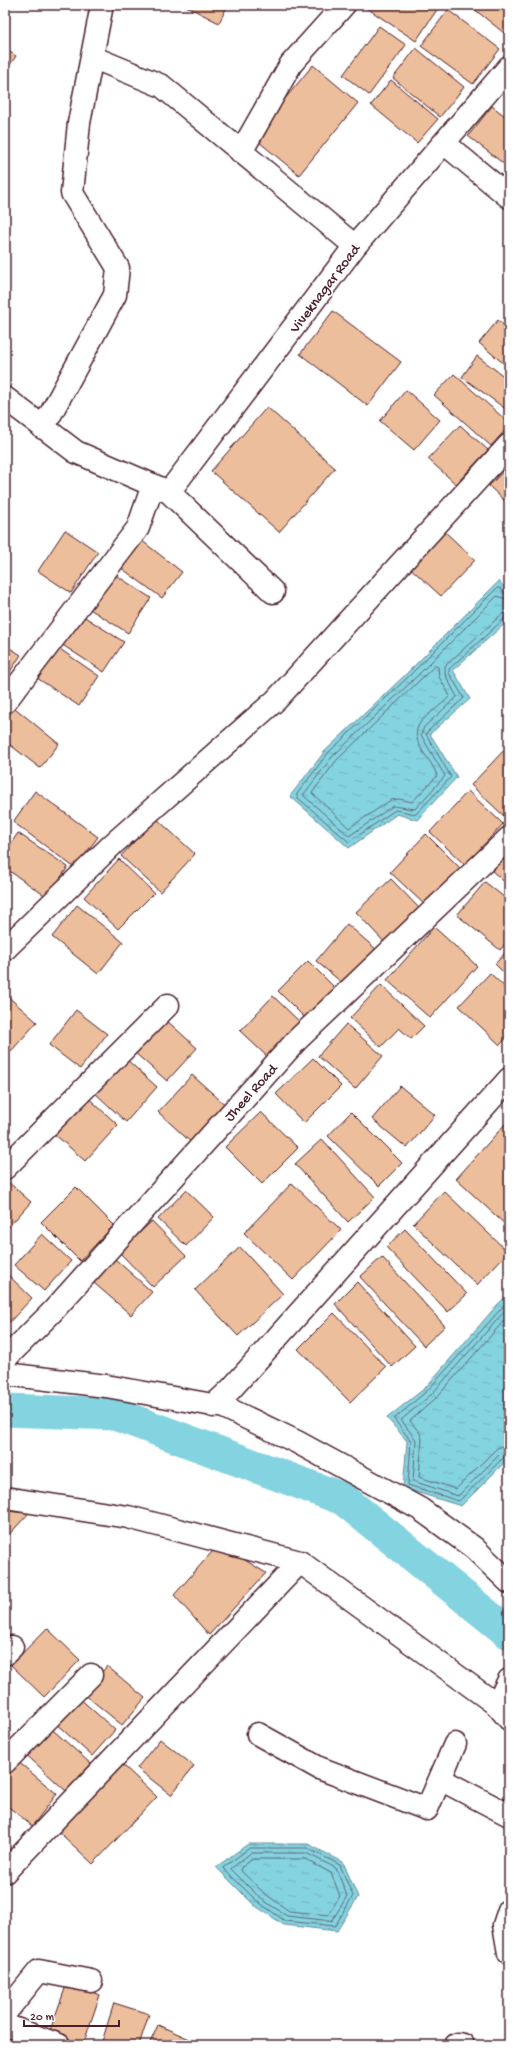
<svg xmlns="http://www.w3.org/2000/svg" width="514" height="2050" viewBox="0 0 514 2050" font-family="'Gochi Hand',sans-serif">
<defs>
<pattern id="water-ripples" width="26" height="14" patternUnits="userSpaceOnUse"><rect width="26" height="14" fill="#84d3e0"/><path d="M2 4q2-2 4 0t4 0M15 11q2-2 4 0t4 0" fill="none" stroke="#74b5c0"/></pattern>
</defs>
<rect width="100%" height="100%" fill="#fff"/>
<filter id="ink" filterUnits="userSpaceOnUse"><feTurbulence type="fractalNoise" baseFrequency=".025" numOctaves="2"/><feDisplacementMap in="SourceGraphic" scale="8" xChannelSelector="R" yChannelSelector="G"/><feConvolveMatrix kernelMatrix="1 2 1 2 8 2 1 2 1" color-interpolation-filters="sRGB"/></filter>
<g filter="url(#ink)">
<path fill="url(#water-ripples)" stroke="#6d8b98" d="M499,581L509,593V620L453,670L470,699L430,734L457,777L417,820L397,814L349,848L290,796L325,751L404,676Z
M509,1294V1458L461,1506L403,1488L407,1441L387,1418L425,1388L498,1304Z
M248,1844H308L343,1862L358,1897L337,1931L284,1925L254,1905L216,1867Z"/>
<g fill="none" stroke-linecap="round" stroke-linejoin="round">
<path stroke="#616773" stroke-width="1" d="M509,595L505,594L500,588H497L406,679L328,753L297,794V797L349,842L395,810L416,814L451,777L426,734L428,731L464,698L449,673V669L505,618L509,617
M509,600L497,596L410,683L332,757L304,794V796L349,836L393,806L415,809L445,776L421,735L424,727L457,697L445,674V666L502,614L509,612
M435,666L438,667L439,677L450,696C431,717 404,721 423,752C428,759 435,768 437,776L412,802L399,799L391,800L349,828L312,793L336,761Z
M509,1300L428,1390L394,1419L411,1441L408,1485L459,1501L505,1456L509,1455
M509,1306L432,1394L401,1420L416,1440L413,1481L458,1496L501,1453L509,1450
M509,1315L436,1398L410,1421L420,1433L422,1439L419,1477L456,1489L497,1448L509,1444
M250,1848H307L340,1865L353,1896L335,1926L285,1921L257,1901L223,1868Z
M251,1853H306L336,1868L347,1896L332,1921L287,1916L260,1898L231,1869Z
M253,1859H305L331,1873L340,1896L328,1915L289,1911L264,1893L240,1870L241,1868Z"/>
<path stroke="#84d3e0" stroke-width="33" d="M5,1410L115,1414L343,1499L509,1633"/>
</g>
<path fill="#ecbe9c" stroke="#4a1f2b" d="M184,5H228L219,23Z
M362,5H440L416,41Z
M469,5H509V37Z
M448,10L500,49L473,84L421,46Z
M379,26L406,45L369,95L343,75Z
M416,48L464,87L440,117L393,78Z
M5,49L16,56L5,72Z
M313,65L358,103L299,175L253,137Z
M391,80L438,119L417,143L371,105Z
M492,106L509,119V168L468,136Z
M333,311L401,362L368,406L300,354Z
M498,320L509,330V368L479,343Z
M477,356L509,380V407L507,410L462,377Z
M454,374L509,423V426L491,446L434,395Z
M406,390L440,420L414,450L380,421Z
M267,407L335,468L279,532L211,471Z
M460,425L488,450L456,484L428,459Z
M509,465V505L489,486Z
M441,528L475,560L441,596L407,565Z
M65,530L98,552L71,593L38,571Z
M141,540L182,572L162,598L120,567Z
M108,570L151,598L128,633L85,606Z
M80,614L124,642L104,672L61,644Z
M5,645L21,655L5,679Z
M54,645L99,676L79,706L34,676Z
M10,704L59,744L40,768L5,741V710Z
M507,747L509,748V815L506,818L471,785Z
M35,791L98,837L75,868L13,822Z
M468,791L503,824L465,865L430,832Z
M156,818L195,854L160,892L121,856Z
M18,833L68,867L47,897L5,868V852Z
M426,834L461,869L426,906L390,872Z
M509,849V886L491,870Z
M119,859L154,893L118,929L84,897Z
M391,879L421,910L386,944L356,912Z
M485,882L509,901V939L500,950L457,915Z
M77,905L123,942L98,974L52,937Z
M347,924L377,950L346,986L316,961Z
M434,927L477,966L430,1018L387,980Z
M509,949V978L495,964Z
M308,961L340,993L310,1023L278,991Z
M490,973L509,991V1035L500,1045L459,1006Z
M381,985L424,1026L411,1039L399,1028L381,1047L350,1018Z
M5,994L37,1022L5,1058Z
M273,996L305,1027L273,1062L240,1031Z
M76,1010L107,1034L80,1069L49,1045Z
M164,1018L197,1048L167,1081L134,1052Z
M346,1024L383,1056L355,1089L318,1056Z
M125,1058L157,1087L126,1122L94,1092Z
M313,1058L341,1086L304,1123L276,1094Z
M192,1075L230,1109L195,1146L158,1112Z
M400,1086L435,1115L407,1148L372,1119Z
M84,1094L118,1125L85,1161L51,1131Z
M261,1112L298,1148L262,1184L225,1147Z
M351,1112L402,1163L379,1186L328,1136Z
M506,1123L509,1126V1228L456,1179Z
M322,1139L375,1197L348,1222L295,1164Z
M6,1180L31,1202L5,1231V1181Z
M292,1183L341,1230L293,1280L244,1233Z
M76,1187L114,1225L80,1261L41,1222Z
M186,1190L214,1217L186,1246L158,1219Z
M444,1191L508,1252L477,1285L413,1224Z
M152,1221L186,1256L153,1287L119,1252Z
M405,1229L467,1294L448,1312L386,1247Z
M42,1234L71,1261L44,1291L14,1265Z
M240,1247L283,1294L238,1336L195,1290Z
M382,1257L445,1326L424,1346L360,1277Z
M115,1259L152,1292L131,1315L94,1283Z
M5,1272L32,1298L5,1327Z
M357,1282L415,1346L392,1367L335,1304Z
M334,1313L386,1367L350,1402L298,1349Z
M5,1511L29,1513L5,1539Z
M219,1544L266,1573L209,1635L174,1595Z
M47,1628L80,1660L44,1697L11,1665Z
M107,1666L145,1698L122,1725L84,1694Z
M77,1696L115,1730L92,1756L54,1722Z
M45,1723L91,1764L66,1791L21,1750Z
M160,1739L194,1766L171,1795L137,1768Z
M16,1760L57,1794L32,1826L5,1804V1773Z
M123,1765L157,1797L93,1864L59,1832Z
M67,1983L100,1995L83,2045H64L47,2039Z
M114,2003L149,2014L139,2045H101Z
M158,2025L201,2044V2045H149Z"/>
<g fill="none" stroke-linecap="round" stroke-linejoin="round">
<g stroke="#4a1f2b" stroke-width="25">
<path id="street" d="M92,57L162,86L355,246
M444,143L509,197
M241,152L291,64L344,5
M5,398L76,452L169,492L355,246L509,67
M43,428L115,295L118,268L72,193L79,123L102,5
M169,492L273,592
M5,702L138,528L153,485
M5,949L113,844L276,700L509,445
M5,1168L168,1005
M5,1359L52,1312L297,1040L509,838
M5,1374L106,1386L224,1407L297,1442L420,1509L474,1548L509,1582
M213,1406L231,1389L509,1079
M5,1498L128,1517L300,1562L497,1705L509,1719
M5,1654L12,1647
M497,1705L509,1680
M258,1734L319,1768L427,1809L455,1744
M5,1762L91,1675
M440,1779L509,1815
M5,1872L300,1562
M509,1910L504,1925L509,1953
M5,2013L39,1971L91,1981
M5,2025L59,2045
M456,2045L458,2044L463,2045"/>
</g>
<use href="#street" stroke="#fff" stroke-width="22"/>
</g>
</g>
<g text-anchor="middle" stroke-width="3" stroke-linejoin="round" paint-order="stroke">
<g font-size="15" fill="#4a1f2b" stroke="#fff">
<text transform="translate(324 288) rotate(-53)" y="5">Viveknagar Road</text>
<text transform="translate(250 1092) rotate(-48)" y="5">Jheel Road</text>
</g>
</g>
<rect width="514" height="2050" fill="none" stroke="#fff" stroke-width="20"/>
<rect x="10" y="10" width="494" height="2030" fill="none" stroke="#4a1f2b" stroke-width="1.5" filter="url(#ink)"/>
<path d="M24 2020v6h95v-6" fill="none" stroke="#4a1f2b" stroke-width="2"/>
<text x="30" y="2020" font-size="12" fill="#4a1f2b" stroke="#ffffff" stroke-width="3" paint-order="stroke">20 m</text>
</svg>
